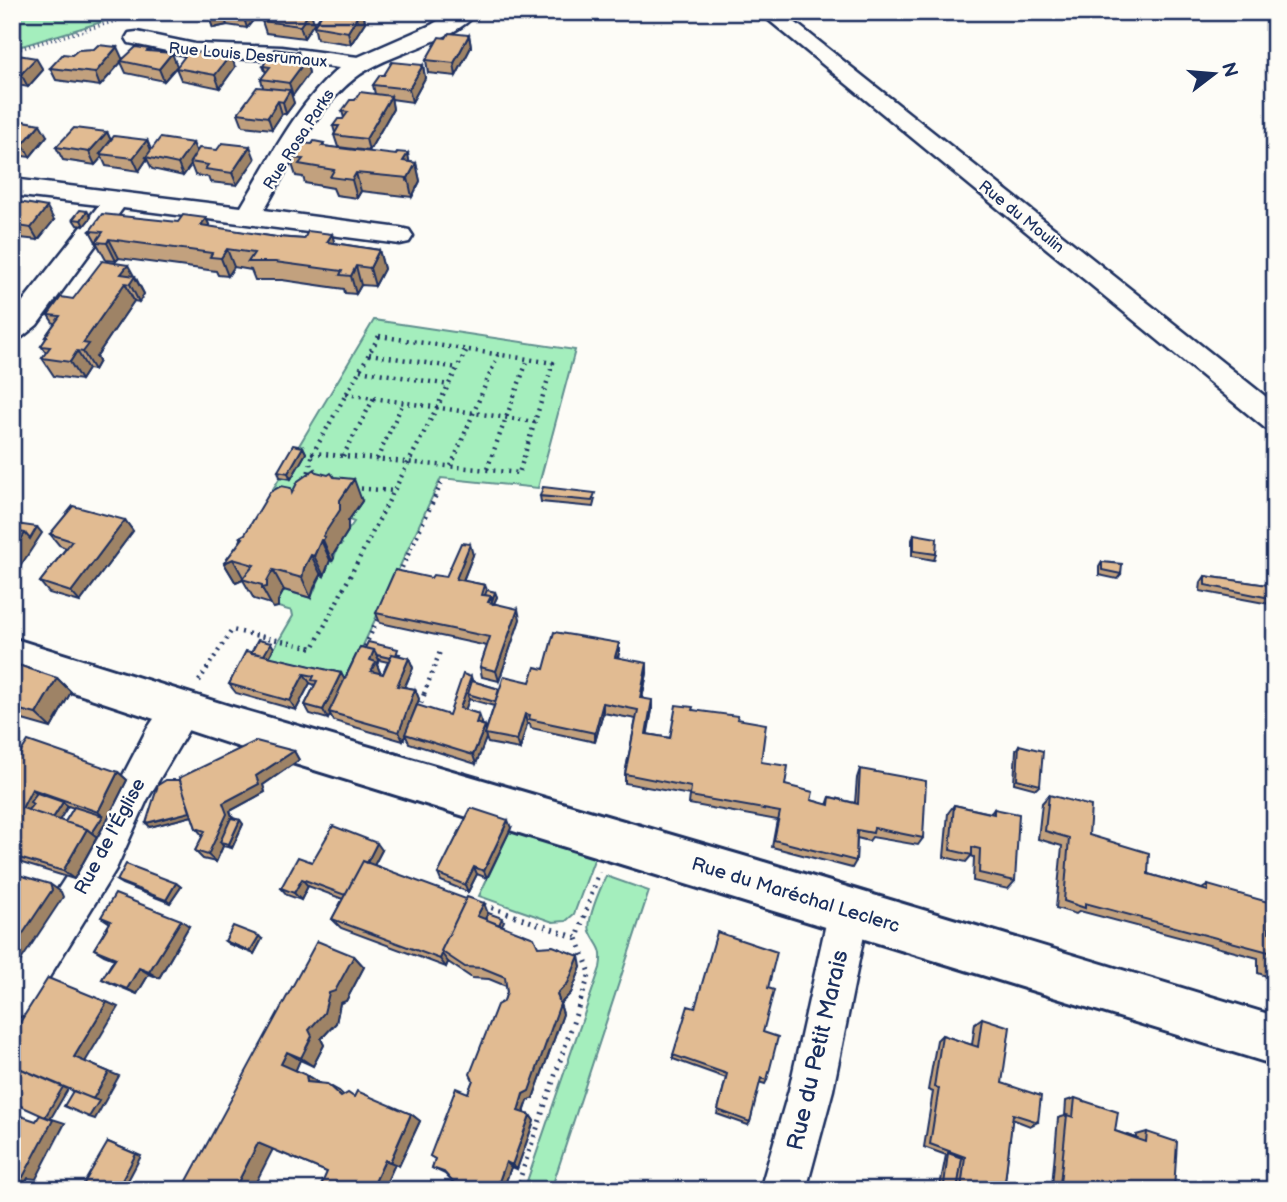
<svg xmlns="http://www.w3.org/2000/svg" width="1287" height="1202" viewBox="0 0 1287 1202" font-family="'Balsamiq Sans',sans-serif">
<rect width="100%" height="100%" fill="#fdfcf7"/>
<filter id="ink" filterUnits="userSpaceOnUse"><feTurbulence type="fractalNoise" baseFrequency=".0143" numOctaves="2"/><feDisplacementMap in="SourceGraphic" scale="14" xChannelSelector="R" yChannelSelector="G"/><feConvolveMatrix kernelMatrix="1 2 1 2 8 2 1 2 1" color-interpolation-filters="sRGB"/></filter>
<g filter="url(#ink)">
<path fill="#a4eebd" stroke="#608e8e" stroke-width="2" d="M12,12H135L12,49Z
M374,320L575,350L538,488L441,478L346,682L265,664L293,616L292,611L278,607V601L284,590L311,598L321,575L324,576L330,560L333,561L338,546L342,544L340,542L354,522L349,520L362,500L267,499Z
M511,828L595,857L574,914L566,921L553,922L479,896Z
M606,876L649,891L551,1190H524L600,968C604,946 597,948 590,931C586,920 601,887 606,876Z"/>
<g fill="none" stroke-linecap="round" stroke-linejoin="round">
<g stroke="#1b2f5e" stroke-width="5">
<path id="street" d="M453,12H477C456,42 386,53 355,78C314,110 290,166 264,210L400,228L409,230L413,236L409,242L400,244L123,208L37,325L22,337L12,340V315L99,205L12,195V179L241,207C270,159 296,105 339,68L281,60L195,57L129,43L126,38L129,33L137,32L195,44L281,47L358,57L431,25Z
M759,12H782L1275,404V431L1265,428Z
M182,692L195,697L200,708L195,719L147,800L116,869L27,1013L12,1019V960L88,843L147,729L169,697Z
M849,890L863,896L869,910L833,1090L806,1190H760L789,1090L829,910L835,896Z"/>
</g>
<g stroke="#1b2f5e" stroke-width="6">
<path id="secondary" d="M12,638L233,707L754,859L1275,1016V1065L233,745L12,672Z"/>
</g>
<path stroke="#1b2f5e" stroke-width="3.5" stroke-dasharray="1 3.5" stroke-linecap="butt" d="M12,51L119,20"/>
<path stroke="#1b2f5e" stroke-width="4.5" stroke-dasharray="2 5" stroke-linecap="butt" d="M379,336L553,363L519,473L313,453Z
M369,354L458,368
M360,370L449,385
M346,394L535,422
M343,456L374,398
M377,459L403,403
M451,466L498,355
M487,469L528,359
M307,479L313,453
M354,488L394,491
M399,574L443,480
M362,653L380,614
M199,681L232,630L313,648L466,351
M424,694L441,649"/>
<path stroke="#1b2f5e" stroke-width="5" stroke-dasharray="2 6" stroke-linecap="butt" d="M418,711L425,692
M484,905L577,938
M516,1190L590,973L577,938L599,872"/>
<use href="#street" fill="#fdfcf7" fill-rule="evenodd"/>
<use href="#secondary" fill="#fdfcf7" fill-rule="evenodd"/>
</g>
<path fill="#c2a17e" stroke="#1b2f5e" stroke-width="2" fill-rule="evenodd" d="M208,12H257L258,14L247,28L227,25L213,28Z
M323,12H363L365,22L351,44L317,39L314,26Z
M262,21L314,23L304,38L266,33Z
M469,35L471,47L456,76L428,73L426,60L446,38Z
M149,49L150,51L177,66L164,81L126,73L121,62L100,86L56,80L50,68L122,59Z
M298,52L301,60H306L309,73L293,95H291L294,103L286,114H282L272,129L243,126L238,113L263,87L261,79L266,73L263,66Z
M12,54L43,70L28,87L12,84Z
M423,65L425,78L412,102L391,99L393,109L369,151L338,147L334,135L335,133L333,126L344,118L342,111L355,100L375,94L373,85L384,75Z
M235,67L220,88L181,80L176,68Z
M12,119L47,136L30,157L15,155L12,152Z
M107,132L111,141L147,140L151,150L197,152L255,159L237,185L210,182L208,177L195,175L191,165L183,176L152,169L147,159L139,171L106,166L102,157L95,165L63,160L56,147Z
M325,146L416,163L420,181L412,197L361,191L357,198L336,195L333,188L305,183L303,177L296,176L290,158Z
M12,202L54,220L38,240L12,237Z
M87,211L91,217L84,226L77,225L73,219Z
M206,218L210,227L276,237L304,239L332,234L334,243L379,250L384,269L375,286L361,285L356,294L345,293L344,289L282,280H255L251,270L234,267L228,276L218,275L216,271L119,258L116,261L106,260L90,231L178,222Z
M135,276L144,294L139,302L134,301L96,357L99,361L94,370L88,369L81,380L54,376L42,358L46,353L41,346L46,339L45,337L54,324L48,315L73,299Z
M303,447L306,453L291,479L280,477L278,471Z
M316,472L362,501L348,521V531L333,555L334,558L332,561L330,560L324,576L321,575L314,588L311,598L284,590L278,601V607L273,608L271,604L254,599L243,580L236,583L224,563L241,540L240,537L245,534L292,492Z
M540,496L595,499L593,507L541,502Z
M125,520L133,531L80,602L49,593L40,582L66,548L59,545L50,534Z
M914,534L936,554L934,560L912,556V540Z
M473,555L463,581L485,585L487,590L495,592L497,597L494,603L520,619L499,681L482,677L480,667L487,646L380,623L376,613L431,578L446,577Z
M1102,562L1121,574L1117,579L1099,575V567Z
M1205,576L1275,586V605L1200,591L1201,582Z
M619,643V653L618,658L647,673L642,699L652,710L647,734L670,738L692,710L737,719L761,762L785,785L811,800L827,805L830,797L855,803L857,778L860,769L923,838L918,845L872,837L869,841L857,838L856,861L852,868L772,847L777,820L689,804L690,795L625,783V774L636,719L603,713L595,742L531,728L530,724H527L520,749L488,743L486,738L476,764L409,743L405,734L449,715L471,677L472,681L499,689L530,682L544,669ZM469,699L494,706L486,730L485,726L481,724L482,723L465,710Z
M360,647L400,654L399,656L409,658L413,668L405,687L415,689L419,699L403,741L334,721L330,714L328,719L310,714L305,705L315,685L310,683L296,710L236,693L229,684L251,653L274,648L269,657L341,673L344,680ZM379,660L388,662L383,674L379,673L380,672L377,665Z
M12,663L57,678L71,692L51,728L12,717Z
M1019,745L1040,785L1036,789L1014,783L1016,750Z
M294,751L299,760L263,785L265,792L230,811L233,818L240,820L243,824L232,848L223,846L216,862L203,859L195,851L203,836L196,828L192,816L150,827L180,780Z
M12,766L118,772L127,780L107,820L74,879L12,860ZM68,806L74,808L65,822L59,820Z
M1049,795L1089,835L1148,874L1202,889L1208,885L1269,932L1275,934V979L1258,973V958L1080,911L1076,914L1056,908L1062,846L1038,839L1042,803Z
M954,805L991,813L994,809L1015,881L1008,889L973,881L974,857L971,856L966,862L944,857L948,813Z
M511,828L487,878L477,874L468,892L441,881L438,874Z
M382,850L374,865L488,913L504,921L502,925L538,947L581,967L571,993L560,1004L563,1014L533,1098L528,1101L524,1113L530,1115L534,1121L517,1169L511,1167L503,1190H462L458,1188L445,1174L432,1168L435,1159L430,1156L468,1093L504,1001L507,992L506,986L489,979L472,978L448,962L446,967L341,928L332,919L343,899L308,886L301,900L287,895L281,888L312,862Z
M117,881L176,883L181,887L170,903L122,884Z
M101,917L189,926L159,978L149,974L137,994L113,984L102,979L114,959L104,955L94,949L110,923Z
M262,939L254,954L229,944L225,941Z
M354,956L364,967L346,1001L340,1003L336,1023L321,1039L324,1045L313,1066L300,1060L295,1070L306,1075L319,1083L339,1091L344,1096L354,1097L411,1114L420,1121L399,1166L395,1164L384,1188L327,1172L272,1149L182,1190Z
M768,988L763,1032L767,1080L765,1084L759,1082L750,1122L748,1125L717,1114L726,1078L673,1059V1055L695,1008Z
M982,1018L1002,1083L1038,1122L1030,1126L1012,1119L1004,1190H951L940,1186L946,1155L924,1147L933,1092L928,1090L937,1040L942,1035L972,1045L975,1023Z
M1075,1098L1115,1131L1136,1138V1135L1147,1132L1174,1190H1063L1052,1186L1058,1118L1065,1116L1066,1101Z"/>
<path fill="#9e8366" stroke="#1b2f5e" stroke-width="2" d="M246,12H257L258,14L247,28L243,15Z
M310,12H311L314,23L304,38L300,26Z
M360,12H363L365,22L351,44L348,32Z
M223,13L227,25L213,28L208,15Z
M469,35L471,47L456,76L454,63Z
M117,47L123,60L100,86L95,73Z
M298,52L302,64L294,59Z
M172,53L177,66L164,81L159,69Z
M231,54L235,67L220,88L215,75Z
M36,58L43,70L28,87L21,74Z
M306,60L309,73L293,95L289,83Z
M423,65L425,78L412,102L409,89Z
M290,90L294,103L286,114L283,102Z
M391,96L393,109L369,151L366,139Z
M278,101L282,114L272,129L268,117Z
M40,124L47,136L30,157L23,144Z
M107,132L113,145L100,154L102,157L95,165L89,152Z
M147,140L152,153L146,157L147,159L139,171L133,158Z
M193,143L198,155L190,162L191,165L183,176L178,164Z
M250,146L255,159L237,185L232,173Z
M408,153L411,172L407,180L403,161Z
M416,163L420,181L412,197L408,178Z
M356,173L361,191L357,198L352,180Z
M47,207L54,220L38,240L31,228Z
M87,211L91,217L84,226L81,220Z
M206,218L214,236L201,225Z
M332,234L337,252L327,242Z
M109,239L119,258L116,261L107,243Z
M227,249L234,267L228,276L221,258Z
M379,250L384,269L375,286L370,268Z
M128,265L144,294L139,302L130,284L121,274Z
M356,266L361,285L356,294L351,276Z
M125,283L134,301L96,357L99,361L94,370L83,352V343Z
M77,351L88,369L81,380L70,362Z
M303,447L306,453L291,479L288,473Z
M354,479L362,501L348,521V531L333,555L334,558L332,561L323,540V536L340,500Z
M125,520L133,531L80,602L71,592Z
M37,527L42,533L12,579V553L25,533Z
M321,540L330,560L324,576L314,556Z
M470,544L473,555L459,590L456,579Z
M311,555L321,575L314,588L311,598L302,578L304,568Z
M233,559L244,579L236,583L224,563Z
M273,570L284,590L278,601V607L273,608L262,588Z
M495,592L497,597L490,612L488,602L491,596Z
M518,609L520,619L499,681L496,671Z
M271,643L274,648L265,664L261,659Z
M619,643V653L615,667V657Z
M374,650L379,660L377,665L380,672L376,681L371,671L370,660Z
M409,658L413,668L401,695L397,686Z
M647,663V673L640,708V698Z
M341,673L346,682L329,712L330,714L328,719L323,710Z
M304,674L310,683L296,710L290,701Z
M471,677L474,686L468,694L469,699L463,717L460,708Z
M57,678L71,692L51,728L36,714Z
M415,689L419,699L403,741L399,732Z
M652,700V710L646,743V734Z
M603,703V713L595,742V733Z
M479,714L482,723L478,732L476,723Z
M525,714L527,724L520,749L517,740Z
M485,726L487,734H485L486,738L476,764L473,755Z
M294,751L299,760L263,785L265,792L230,811L234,822L220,842L223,846L216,862L208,855L223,803L256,776Z
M118,772L127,780L107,820L97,837L92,833L103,816L98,812Z
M32,789L42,797L34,814L22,808Z
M63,802L68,806L57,824L52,820Z
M192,811L196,815L150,827L146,823Z
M240,820L243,824L232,848L229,844Z
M508,820L511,828L487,878L484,871Z
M87,829L97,837L74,879L63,871Z
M377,843L382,850L354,904L349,897Z
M474,867L477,874L468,892L465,885Z
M302,879L308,886L301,900L294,893Z
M176,883L181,887L170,903L166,900Z
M50,884L61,892L63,897L12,974V950Z
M484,903L489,916L482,925L477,916Z
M181,920L189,926L159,978L149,972Z
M259,936L262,939L254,954L250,951Z
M442,954L448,962L446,967L440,959Z
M354,956L364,967L346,1001L340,1003L336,1023L321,1039L324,1045L313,1066L301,1058L309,1030L329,993Z
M579,956L581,967L571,993L560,1004L557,994Z
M139,968L149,974L137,994L127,989Z
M107,1002L118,1007L85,1062L119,1076L95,1119L89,1117L74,1057Z
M560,1004L563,1014L533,1098L528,1101L522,1117L518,1111L523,1094Z
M287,1052L300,1060L295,1072L281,1064Z
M12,1065L68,1089L51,1118L45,1117Z
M306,1075L319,1083L320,1090L307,1082Z
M327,1084L339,1091L353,1104L341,1097Z
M411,1114L420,1121L399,1166L390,1162Z
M40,1115L65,1123L36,1179L28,1178L21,1190H14Z
M530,1115L534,1121L517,1169L512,1165Z
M108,1142L141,1156L123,1190H117Z
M258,1143L273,1149L252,1190H234Z
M385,1160L395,1164L384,1188L389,1190H377L374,1184Z
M506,1162L511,1167L503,1190H496Z"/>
<path fill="#e1bb92" stroke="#1b2f5e" stroke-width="2" d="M208,12H246L243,15L223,13L208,15Z
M268,12H310L300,26L262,21Z
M323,12H360L348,32L314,26Z
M449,33L469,35L454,63L426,60L439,37L446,38Z
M98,45L117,47L95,73L50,68L63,54L72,55L78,50L94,49Z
M136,47L149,49L147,51L172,53L159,69L121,61Z
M274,49L298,52L294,59L306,60L289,83L261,79L270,67L263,66Z
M188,52L231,54L215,75L176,68Z
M12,54L36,58L21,74L12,73Z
M392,62L423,65L409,89L373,85L380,75H384Z
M257,87L290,90L283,102L278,101L268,117L238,113Z
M360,92L391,96L366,139L334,135L339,126H333L338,119H343L348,112L342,111L350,100H355Z
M12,119L40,124L23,144L12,143Z
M74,128L107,132L89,152L56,147Z
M114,136L147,140L133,158L100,154Z
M160,138L193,143L178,164L146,157Z
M314,141L324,143L322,146L396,155L397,152L408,153L403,161L416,163L408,178L356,173L352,180L330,177L334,170L299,164L303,159L290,158L299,143L312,144Z
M222,143L250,146L232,173L205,169L208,165L190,162L199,148L217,150Z
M13,201L47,207L31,228L12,225Z
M80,210L87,211L81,220L73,219Z
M102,214L178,222L183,215L206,218L201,225L276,237L304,239L308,231L332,234L327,242L379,250L370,268L356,266L351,276L340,275L342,271L275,262H248L254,253L227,249L221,258L210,257L212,253L109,239L107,243L96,242L103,232L90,231Z
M102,261L128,265L121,274L135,276L130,284L125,283L83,343L89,344L83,352L77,351L70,362L42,358L50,347L41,346L47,337H45L60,316L48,315L61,297L73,299Z
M293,445L303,447L288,473L278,471Z
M315,469L316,472L328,475L331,473L334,477L354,479L340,500V510L323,536L325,537L323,540H321L314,556L311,555L304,568L302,578L273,570L267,581V587L262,588V585L242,579L254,565L233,559L224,563L243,538L240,537L245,534L270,492L281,486L291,488L292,493L298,481Z
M543,487L595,493L592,501L540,496Z
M73,506L125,520L71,592L40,582L72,541L50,534Z
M16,524L37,527L30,539L25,533L12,531V529Z
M12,531L25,533L12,553Z
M914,534L937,538L936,554L914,551Z
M461,543L470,544L456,579L485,585L482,595L491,596L488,602L518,609L496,671L480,667L490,637L376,613L395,570L431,578L433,575L446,577Z
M1102,562L1122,564L1121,574L1102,570Z
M1205,576L1275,586V599L1205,585Z
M487,590L495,592L492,601L491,596L485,595Z
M554,632L619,643L615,657L647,663L640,698L652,700L646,734L670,738L676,705L693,707L692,710L738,716L737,719L766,724L761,762L788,766L785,785L813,792L811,800L829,805L830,797L858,804L860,769L926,781L923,838L874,828L873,833L857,830L856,861L774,840L780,812L690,796L691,787L625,774L638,710L603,703L595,733L529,719L530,715L525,714L517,740L485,734L504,676L530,682L535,667L544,669Z
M258,640L271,643L264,655L251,653Z
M368,642L398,649L396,655L392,654L390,658L377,655L374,650L365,648Z
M360,647L374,650L370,660L376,662L371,671L383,674L392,654L409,658L397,686L415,689L399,732L329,712Z
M246,651L341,673L323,710L305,705L317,681L312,680L314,676L304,674L290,701L229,684Z
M12,663L57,678L36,714L12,708Z
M463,674L471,677L460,708L479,714L476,723L485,726L473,755L405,734L417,705L449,715Z
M472,681L499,689L495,702L468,694Z
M28,741L118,772L98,812L32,789L22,808L87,829L63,871L12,856V766Z
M256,741L294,751L256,776L259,784L223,803L227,814L208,855L195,851L205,831L196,828L179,778Z
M1019,745L1043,751L1040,785L1017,779Z
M166,780H180L190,812L146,823L158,785Z
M37,793L63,802L53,818L28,810L33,804L30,802Z
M1049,795L1091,806L1089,835L1149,853L1148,874L1208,891V885L1268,902L1269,932L1275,934V969L1270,968L1269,952L1085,903V908L1064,901L1069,838L1045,831Z
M954,805L994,814V809L1019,814L1015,881L979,873L980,849L972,847V855L950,850Z
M74,807L103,816L92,833L87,829L65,822Z
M471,808L508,820L484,871L474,867L465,885L438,874Z
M231,818L240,820L229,844L220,842Z
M333,826L377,843L367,863L363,861L345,895L302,879L294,893L281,888L298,857L312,862Z
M363,861L466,899L441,951L442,954L440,959L332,919Z
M126,864L176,883L166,900L117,881Z
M12,873L50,884L52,890L12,950Z
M115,894L181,920L149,972L139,968L127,989L102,979L116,958L94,949L111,921L101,917Z
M467,897L484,903L477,916L534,938L538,947L553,946L579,956L568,983L557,994L560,1004L529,1091L523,1094L518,1111L530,1115L512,1165L506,1162L496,1190H489L483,1187L475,1190H466L458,1188L444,1172L432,1168L435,1159L430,1156L456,1088L468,1093L473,1080L470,1074L497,1005L504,1001L507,992L505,977L483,968L465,967L441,951Z
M488,913L502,918L499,925L485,919Z
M233,926L259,936L250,951L225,941Z
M717,932L777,952L768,988L774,990L763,1032L778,1037L767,1080L761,1078L750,1122L718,1110L727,1074L673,1055L688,1006L695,1008Z
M317,941L354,956L335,991L329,993L324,1013L309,1030L312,1036L301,1058L287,1052L281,1064L306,1075L307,1082L327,1084L341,1097L348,1093L354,1097L357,1091L411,1114L390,1162L385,1160L374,1184L379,1186L377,1190H319L327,1172L258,1143L234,1190H182Z
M48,978L107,1002L74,1057L109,1072L93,1099L12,1065V1035Z
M982,1018L1010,1027L1002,1083L1041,1096L1038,1122L1013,1114L1004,1190L961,1189L965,1157L930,1144L939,1088L934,1087L942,1035L978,1047Z
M12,1065L63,1087L45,1117L12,1102Z
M73,1091L99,1101L89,1117L64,1106Z
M1075,1098L1118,1112L1115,1131L1146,1142L1147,1132L1177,1142L1174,1190H1078L1060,1184L1067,1115L1073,1117Z
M12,1113L36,1121L40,1115L53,1120L23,1177L12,1173Z
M108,1142L136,1154L117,1190H80Z
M948,1153L962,1158L957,1190L944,1185Z
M12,1173L21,1176L14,1190H12Z"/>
</g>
<g text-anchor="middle" stroke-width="5" stroke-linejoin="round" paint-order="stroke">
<g font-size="16" fill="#1b2f5e" stroke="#fdfcf7">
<text transform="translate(248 54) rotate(5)" y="6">Rue Louis Desrumaux</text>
<text transform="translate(298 139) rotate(-57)" y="6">Rue Rosa Parks</text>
<text transform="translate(1022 216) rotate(39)" y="6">Rue du Moulin</text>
</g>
<g font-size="19" fill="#1b2f5e" stroke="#fdfcf7">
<text transform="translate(109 836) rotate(-62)" y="7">Rue de l'Église</text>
<text transform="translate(796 894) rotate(17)" y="7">Rue du Maréchal Leclerc</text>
</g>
<g font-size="23" fill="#1b2f5e" stroke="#fdfcf7">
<text transform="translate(817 1050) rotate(-77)" y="8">Rue du Petit Marais</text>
</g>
</g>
<rect width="1287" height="1202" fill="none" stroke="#fdfcf7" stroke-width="42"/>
<rect x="21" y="21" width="1245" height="1160" fill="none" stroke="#1b2f5e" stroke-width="2.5" filter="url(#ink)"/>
<g transform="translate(1214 74) rotate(74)" stroke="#fdfcf7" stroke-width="5" paint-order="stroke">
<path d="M0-5L12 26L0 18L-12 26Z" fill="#1b2f5e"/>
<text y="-10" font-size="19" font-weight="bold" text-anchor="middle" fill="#1b2f5e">N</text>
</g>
</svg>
